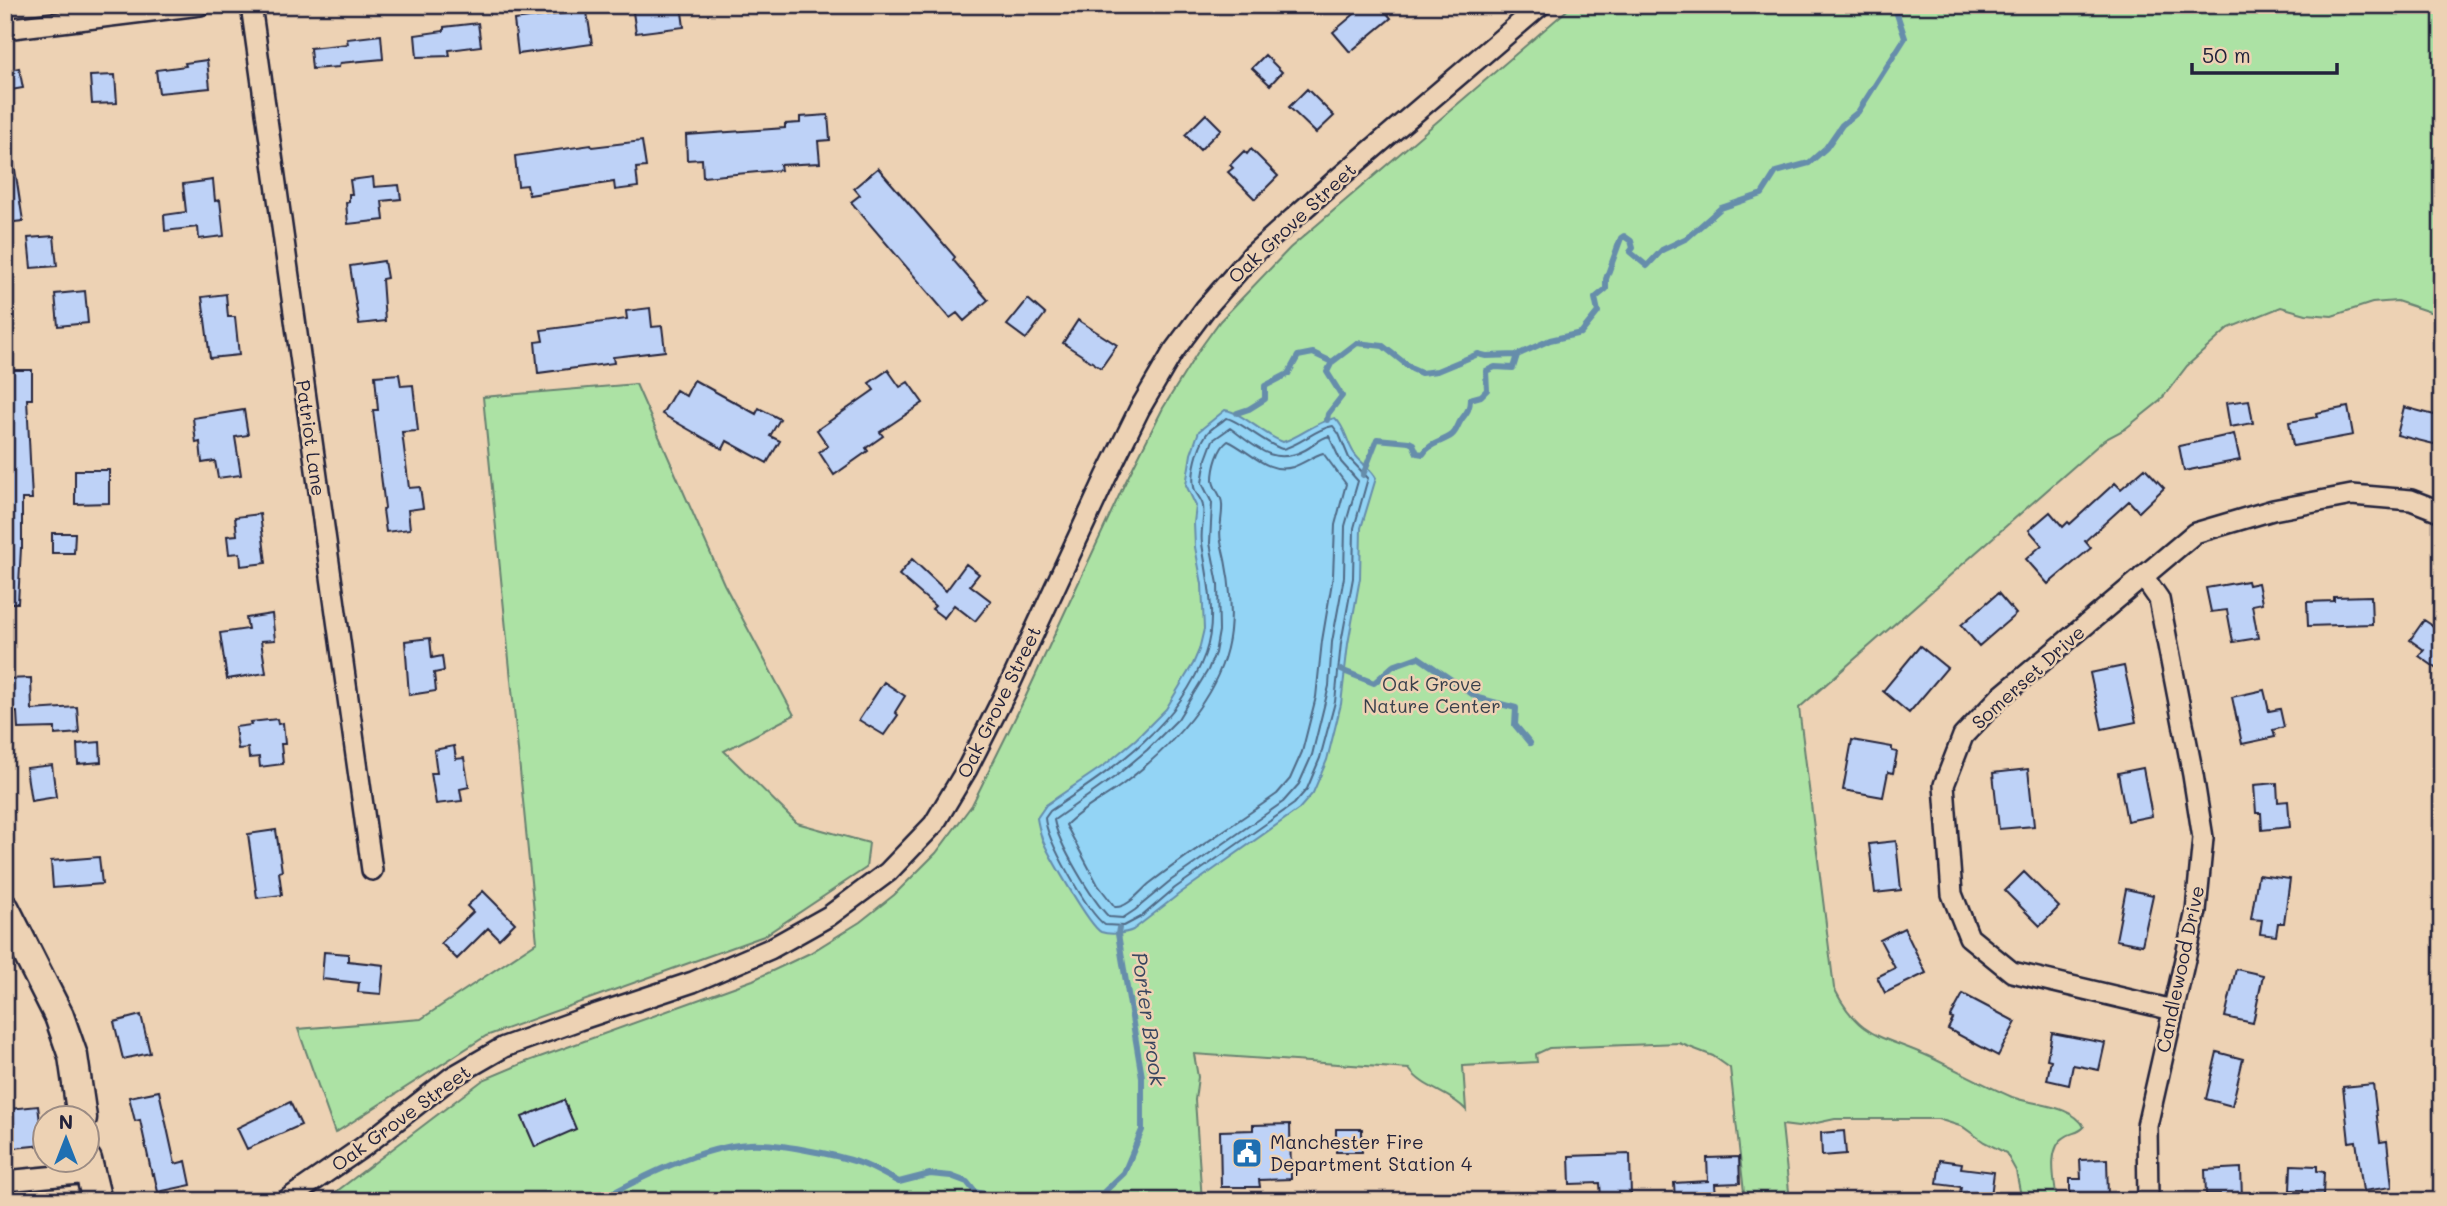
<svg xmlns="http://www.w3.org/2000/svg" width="2447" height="1206" viewBox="0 0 2447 1206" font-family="Mali,sans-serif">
<rect width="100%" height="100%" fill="#edd2b4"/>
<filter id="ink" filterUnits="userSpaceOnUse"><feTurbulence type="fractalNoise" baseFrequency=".0143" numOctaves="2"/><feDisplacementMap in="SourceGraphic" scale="14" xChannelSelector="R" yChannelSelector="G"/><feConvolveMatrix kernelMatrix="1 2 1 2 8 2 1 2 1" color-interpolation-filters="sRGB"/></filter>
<g filter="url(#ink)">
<path fill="#ace2a4" stroke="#678270" stroke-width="2" d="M1573,5H2442V316L2397,301L2372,303L2332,316L2306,314L2281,307L2229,328L2187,366L2160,401L2125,429L2104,440L1799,708L1834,988C1860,1040 1882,1035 1930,1057C1957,1070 1984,1085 2012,1097C2033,1105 2073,1105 2084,1127C2078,1134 2071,1132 2065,1137C2046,1148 2055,1183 2057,1201H2022L2016,1171L2006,1153L1984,1142L1963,1127L1938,1119H1835L1798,1127L1782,1125L1790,1201H1745L1730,1068L1713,1056L1679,1043L1549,1048L1536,1054L1537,1062L1463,1066L1466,1110C1450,1092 1423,1089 1409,1069L1194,1054L1198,1077L1195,1100L1202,1201H324L483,1080L526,1062L753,980L810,953L860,922L894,895L936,853L972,805L1025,698L1123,487L1163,408L1199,350L1220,321L1290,248Z
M636,384L724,584L794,715L724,751L797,823L869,843L866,868L764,936L486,1036L335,1133L298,1029L421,1019L537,942L483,397Z"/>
<path fill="#93d4f5" stroke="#668dab" stroke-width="2" d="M1225,410C1242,412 1263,435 1283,442C1302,436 1315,422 1335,418C1346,428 1346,441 1354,453C1360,463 1371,468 1376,478L1361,528L1360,578L1348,644L1341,704L1327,760L1313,793L1299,809L1179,894L1133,930C1124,934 1109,935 1101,932C1090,927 1048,853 1042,839C1040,832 1038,825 1037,818L1046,805L1106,764L1136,739L1166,709L1193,664L1199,650L1204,629L1202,584L1195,547L1194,523L1196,506L1186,485L1191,454L1199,431Z"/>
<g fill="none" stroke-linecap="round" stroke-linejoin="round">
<path stroke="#4f6985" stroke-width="2" d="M1226,418C1236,418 1265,444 1282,449C1301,445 1314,429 1333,426L1339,434L1349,458L1368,478L1354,528L1353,578L1341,643L1335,702L1320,758L1307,789L1294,804L1175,888L1141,917L1124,926L1105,925C1088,913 1046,839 1045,818L1050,811C1111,770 1179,726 1205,654C1218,618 1207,579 1202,543C1200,530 1205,518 1203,506C1202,499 1195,494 1194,487C1191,473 1198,447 1206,435C1210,428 1220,424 1226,418Z
M1230,428C1255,446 1273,467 1305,450C1313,446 1320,438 1329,436L1341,462L1358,481L1345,526L1344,577L1332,642L1329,686L1312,755L1299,784L1283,802L1170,881L1135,910L1123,918L1109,917C1092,900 1058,843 1054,820L1116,776L1147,750L1178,719L1208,670L1215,653L1219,631L1218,584L1210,543L1212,503L1202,483L1206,459L1213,440Z
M1228,441C1249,450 1267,475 1293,467C1304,463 1313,456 1323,453L1346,484L1335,525L1333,576L1322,641L1316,697L1302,752L1290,779L1277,794C1235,824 1191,851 1150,883C1140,891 1128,908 1115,907L1098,885L1066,825C1081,809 1104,798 1122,785C1170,748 1223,695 1230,631C1233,602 1228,570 1221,542C1218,529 1223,517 1222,504C1222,495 1213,488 1213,480C1213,468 1218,448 1228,441Z"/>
<path stroke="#668dab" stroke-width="6" d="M1237,413L1249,409L1265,399V386L1288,374L1298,356L1313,353L1332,362
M1327,420L1328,414L1342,396L1327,372L1332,362L1357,343L1383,346L1412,369L1421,373L1437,371L1478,354L1486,356L1517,355L1550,340L1581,333L1598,312L1595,298L1606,289V279L1621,238L1624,236L1631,241L1633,248L1630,252L1647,266L1662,250L1687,238L1721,208L1762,194L1776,172L1809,163L1826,148L1842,125L1858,112L1905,38L1894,5
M1363,475L1377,439L1409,442L1413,444L1417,453L1423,454C1431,442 1441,443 1452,435C1457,431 1457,426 1461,420C1467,412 1470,409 1470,399L1481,396L1487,390L1486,371L1495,367L1513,368L1517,355
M1341,670L1374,683L1393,666L1418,657L1478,698L1516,708L1515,725L1530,743
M598,1201C640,1178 700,1147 749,1144C772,1142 838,1155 860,1163C874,1168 887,1176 899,1182L930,1174L951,1176L967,1182L975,1192L1012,1201
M1031,1201L1065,1194L1103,1193L1124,1173L1142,1130V1077L1118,934L1119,928"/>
</g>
<path fill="#bed2f7" stroke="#22223b" stroke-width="2" d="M632,5H681L684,27L636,33Z
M1365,5H1380L1391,18L1350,52L1333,32Z
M586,6L592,44L518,54L514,20L568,13L567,9Z
M478,23L481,46L449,50L450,56L417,57L415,35L444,31V27Z
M381,35L383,59L340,63L339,67L312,69L310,48L348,44L347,39Z
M1265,55L1282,72L1270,85L1252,68Z
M207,60L210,88L159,93L156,70L186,66L185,63Z
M19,68L23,88L5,91V71Z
M115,75L117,103L92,104L90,76Z
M1307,89L1334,116L1316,133L1289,107Z
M1206,114L1221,129L1200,150L1185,135Z
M828,115L830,140L818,141L820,163L780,165L781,170L703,177L702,159L687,160L686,135L785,128V124L800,123V117Z
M642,141L646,167L636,168L638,187L615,190L614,182L529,195L527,185L518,186L515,156L591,145L592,147Z
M1251,149L1278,176L1255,199L1228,172L1233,168L1230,165L1244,151L1247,154Z
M14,163L23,221L5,223V164Z
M878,168L930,228L955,257L953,260L988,300L964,321L957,313L950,318L851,202L860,195L854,188Z
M373,177L374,187L399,185L401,199L382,201L384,220L348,224L346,203L349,202V194H352L350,180Z
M213,180L215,201L220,200L224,236L199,239L198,227L165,231L164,215L186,212L183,184Z
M54,236L57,266L31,268L28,238Z
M384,261L387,278L382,279L385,321L359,324L350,266Z
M85,291L88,323L58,326L55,294Z
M226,294L228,317H235L239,355L210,358L202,297Z
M1028,299L1045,314L1026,339L1007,325Z
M650,308L652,327L662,326L665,351L613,357L614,363L538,373L535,342L543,341L541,330L627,319L626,311Z
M1078,320L1117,345L1101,368L1063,343Z
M8,370H32V399H27L32,499H22V548H21L18,603H5V417H8Z
M888,370L900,387L908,382L923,403L880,432L883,436L866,448L868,451L834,475L819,452L828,446L817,430L874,390L869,383Z
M399,374L401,386L413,385L418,431L402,432L409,488L420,487L423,508L408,510L410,529L386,532L383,510L385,508L373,410H378L375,376Z
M694,380L756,414L759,408L780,419L770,436L780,441L767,463L727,441L723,449L662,414L676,390L686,396Z
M2249,400L2253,423L2230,427L2226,403Z
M2348,407L2353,435L2293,446L2289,422L2317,417L2316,413Z
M2404,407L2442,417V446L2397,435Z
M244,410L248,435L235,437L241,475L218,478L215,461L202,463L200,442L196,443L193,418Z
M2234,434L2240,460L2184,471L2179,446Z
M2145,468L2164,488L2139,512L2129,501L2085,541L2091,548L2048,584L2026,559L2042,545L2029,530L2050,512L2063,527L2068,522L2070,524L2115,483L2121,489Z
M75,470H109V503L75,504Z
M260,514L266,563L241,566L240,553L229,554L227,536L237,535L235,517Z
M52,533H75L74,553H52Z
M912,559L946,591L966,564L979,574L970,585L991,601L975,621L954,605L944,618L932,609L935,606L899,575Z
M2247,581L2248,585L2258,583L2262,603L2252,605L2258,638L2233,642L2227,610L2211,612L2206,588Z
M1998,593L2016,614L1979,646L1961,625Z
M2371,596L2372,624L2308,626L2307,602L2334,601V597Z
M272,614L275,640L261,641L266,673L227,679L220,633L248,629L246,618Z
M2424,620L2442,632V672L2419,656L2424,650L2410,640Z
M430,638L432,658L442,656L444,671L434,673L436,691L409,695L405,641Z
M1920,646L1947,668L1909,713L1883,691Z
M2124,666L2136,722L2102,729L2090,673Z
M31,678L32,710L77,707L79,733L55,735V728L18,729L17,712L8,713L6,679Z
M884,682L905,696L895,712L898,715L884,735L859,720Z
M2264,690L2269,711L2280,709L2284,727L2273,730L2275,737L2242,744L2232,697Z
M277,719L278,724L283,723L285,744H281L283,764L260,767L259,757L249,758L248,748L238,749L235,727L251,725L250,722Z
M1852,740L1892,747V751L1897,752L1893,773L1888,772L1883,797L1843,790Z
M100,742L101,762L78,764L77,744Z
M454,746L456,759L464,758L469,787L460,789L462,801L436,804L431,773H437L434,750Z
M52,765L56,797L31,801L26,768Z
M2143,768L2152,816L2127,821L2118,773Z
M2028,769L2034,826L1999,829L1993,773Z
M2277,783L2278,802L2288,801L2290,827L2262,830L2261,813H2256L2254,785Z
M276,830L282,871L279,872L282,895L257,898L248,834Z
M1896,841L1901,890L1875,893L1869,844Z
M99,857L102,884L53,888L51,861Z
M2024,872L2059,907L2040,926L2005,891Z
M2258,875L2290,879L2284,923H2278L2276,936L2260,934L2262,920L2251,919Z
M2126,889L2153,895L2142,945L2116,940Z
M483,891L515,923L499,939L488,928L457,959L441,943L473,912L467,906Z
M1904,928L1926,973L1885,993L1877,977L1895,968L1880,940Z
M324,952L348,954V961L384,965L381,994L358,992L359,983L322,979Z
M2236,969L2263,975L2253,1023L2225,1017Z
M1963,994L2016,1022L1998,1056L1948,1029L1953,1019L1950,1018Z
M141,1015L150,1053L123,1059L114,1022Z
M2052,1033L2105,1043L2099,1070L2073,1065L2069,1085L2047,1080L2051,1060L2047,1059Z
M2217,1052L2243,1059L2232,1106L2206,1099Z
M2373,1084L2380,1142L2387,1141L2392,1187L2363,1191L2356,1141L2349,1142L2343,1087Z
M159,1091L175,1164L186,1161L191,1185L158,1192L154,1174L152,1175L140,1120L135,1121L129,1097Z
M564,1100L576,1129L535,1147L522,1117Z
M290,1102L301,1125L247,1149L237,1128Z
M38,1106L43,1145L14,1148L10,1109Z
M1290,1124L1291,1179L1259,1180L1260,1187H1221L1220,1131L1253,1130V1125Z
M1336,1129H1362V1152H1336Z
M1844,1131L1846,1154L1822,1156L1821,1133Z
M1630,1154L1631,1197L1601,1198L1600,1183L1570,1184L1569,1156Z
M1739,1157L1740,1183L1715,1184L1716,1199L1712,1201L1675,1200L1674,1183L1708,1181L1707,1158Z
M2107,1159L2108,1198L2070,1200V1179H2081L2080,1160Z
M1940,1160L1962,1163L1961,1168L1994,1172L1991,1196L1960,1193L1961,1187L1937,1184Z
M2291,1165L2317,1166V1171L2324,1172L2323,1195L2303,1194V1190H2290Z
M2241,1168L2242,1198L2220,1199V1194H2206L2205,1170Z"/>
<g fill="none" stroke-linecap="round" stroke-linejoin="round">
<g stroke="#22223b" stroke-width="24">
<path id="street" d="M251,5L372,870
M5,29L200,5
M2143,576L2159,599L2193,775L2203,838L2196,911L2147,1126L2148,1201
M2173,1010L2012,972L1969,937L1952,894L1944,785L1963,736L2000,697L2195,533L2273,510L2352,495L2411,500L2442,512
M5,1181L89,1173
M285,1201L363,1147L452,1077L504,1047L579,1020L693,982L770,949L829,916L888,872L934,824L967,769L1011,682L1106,477L1139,410L1173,352L1205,309L1252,255L1335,181L1541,5"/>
</g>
<g stroke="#22223b" stroke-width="33">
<path id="secondary" d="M5,909L59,1016L73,1056L82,1118
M87,1160L97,1201"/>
</g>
<use href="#street" stroke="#edd2b4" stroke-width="19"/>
<use href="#secondary" stroke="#edd2b4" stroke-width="28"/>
</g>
</g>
<defs>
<g id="civic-square" transform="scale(1.575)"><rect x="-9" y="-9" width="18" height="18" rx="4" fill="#1f6fb2" stroke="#edd2b4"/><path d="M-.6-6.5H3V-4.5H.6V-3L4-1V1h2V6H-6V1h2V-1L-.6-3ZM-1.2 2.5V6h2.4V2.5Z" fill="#fff"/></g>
</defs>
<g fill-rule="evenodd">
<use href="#civic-square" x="1247" y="1153"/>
</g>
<g text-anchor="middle" stroke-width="5" stroke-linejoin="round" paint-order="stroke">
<g font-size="19" fill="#22223b" stroke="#edd2b4">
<text transform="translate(1292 223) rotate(-43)" y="7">Oak Grove Street</text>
<text transform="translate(311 438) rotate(82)" y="7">Patriot Lane</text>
<text transform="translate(2028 677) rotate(-42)" y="7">Somerset Drive</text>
<text transform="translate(999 702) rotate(-64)" y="7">Oak Grove Street</text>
<text transform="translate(2180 969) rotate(-78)" y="7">Candlewood Drive</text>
<text transform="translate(401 1118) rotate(-36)" y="7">Oak Grove Street</text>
</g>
<g font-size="19" fill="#373f4b" stroke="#edd2b4">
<text x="1432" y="691">Oak Grove<tspan x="1432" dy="22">Nature Center</tspan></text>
</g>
<g font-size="19" fill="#22223b" stroke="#edd2b4" text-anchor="start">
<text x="1270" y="1149">Manchester Fire<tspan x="1270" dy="22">Department Station 4</tspan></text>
</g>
<g font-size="21" font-style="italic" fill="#394660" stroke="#edd2b4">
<text transform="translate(1148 1019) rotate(82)" y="7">Porter Brook</text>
</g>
</g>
<rect width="2447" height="1206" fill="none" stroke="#edd2b4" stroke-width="28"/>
<rect x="14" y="14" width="2419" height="1178" fill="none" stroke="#22223b" stroke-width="2.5" filter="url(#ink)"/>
<g transform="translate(66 1139)"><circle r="33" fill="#edd2b4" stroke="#9c8c84" stroke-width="2"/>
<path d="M0-5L12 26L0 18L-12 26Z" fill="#1f6fb2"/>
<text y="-10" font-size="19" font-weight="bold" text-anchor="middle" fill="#22223b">N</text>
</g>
<path d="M2192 63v10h145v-10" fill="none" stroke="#22223b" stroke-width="3.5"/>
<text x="2202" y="63" font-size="21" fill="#22223b" stroke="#edd2b4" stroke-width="5" paint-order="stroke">50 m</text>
</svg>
